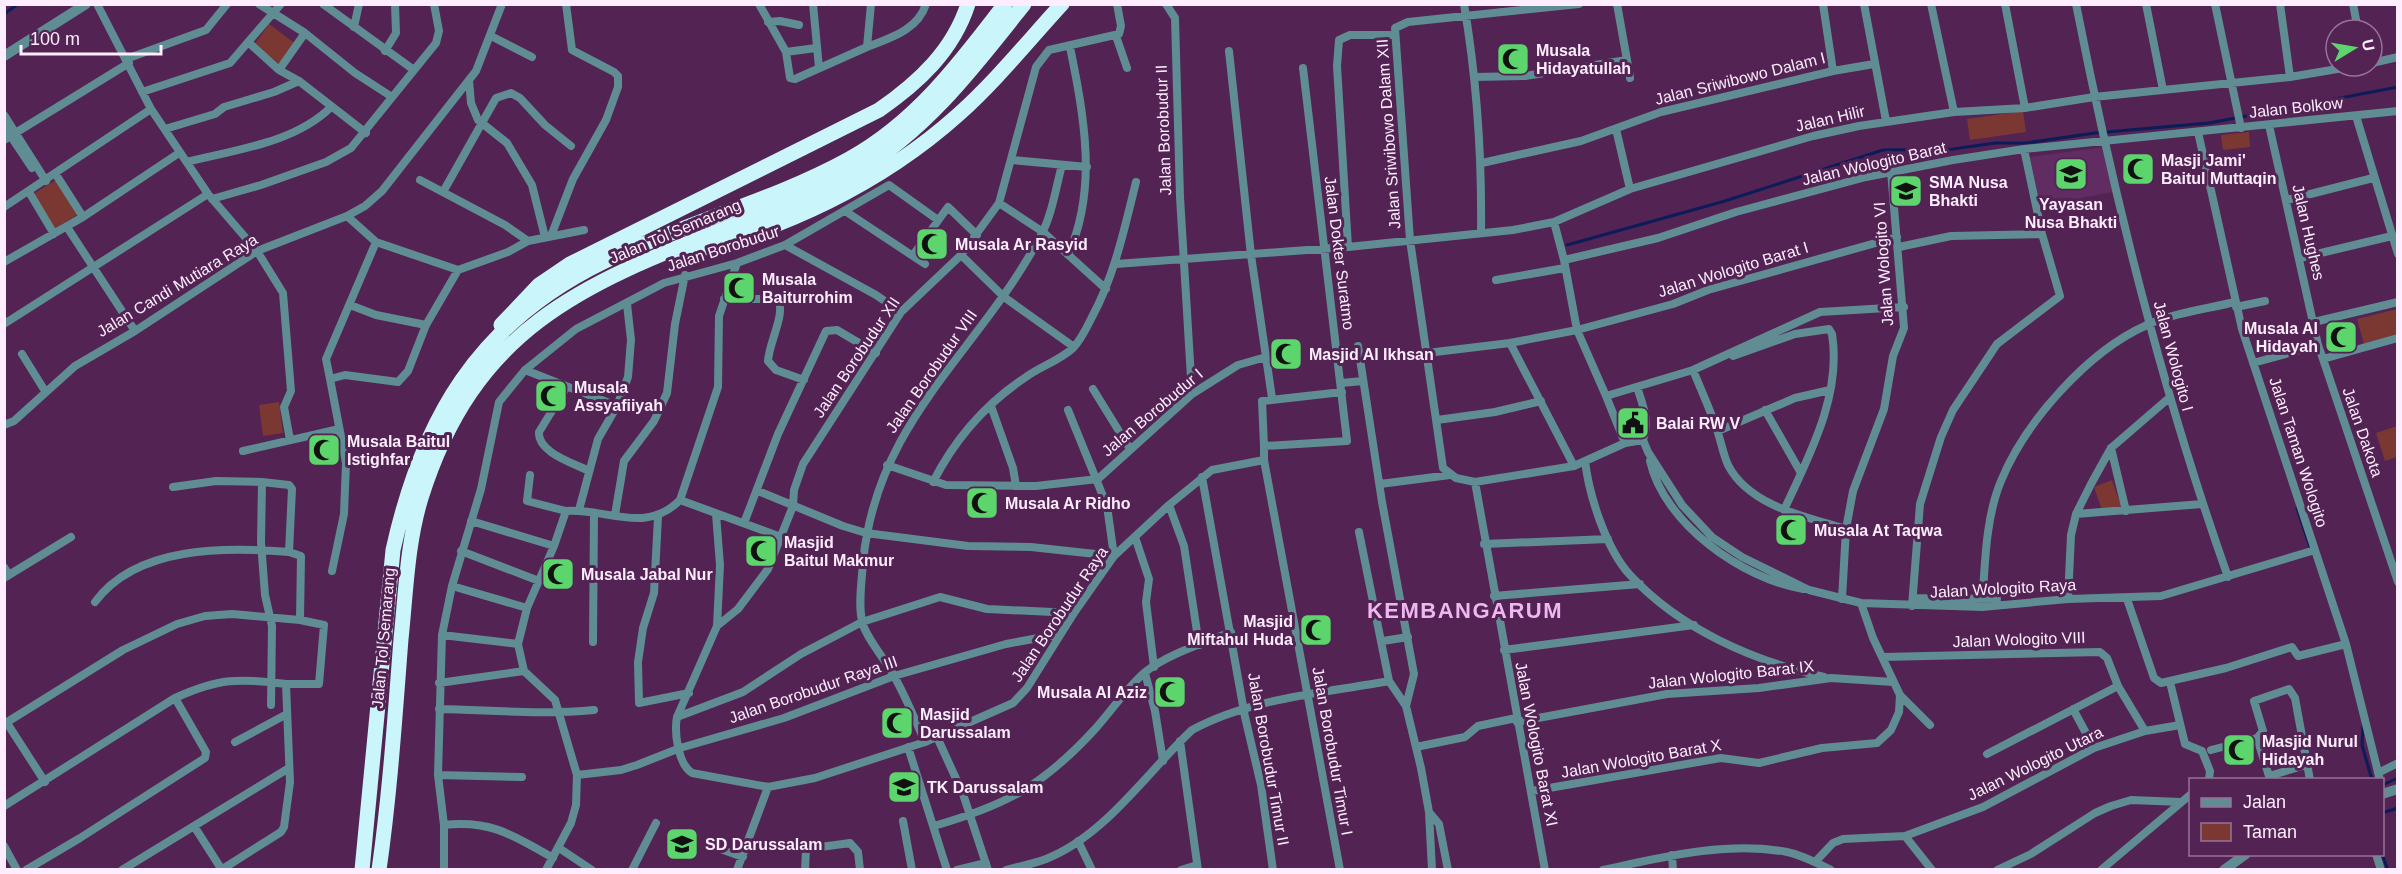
<svg xmlns="http://www.w3.org/2000/svg" width="2402" height="874" viewBox="0 0 2402 874" font-family="Helvetica,sans-serif">
<rect width="100%" height="100%" fill="#522353"/>
<path fill="#602c61" d="M2104,147L2113,192L2059,202L2060,209L2042,213L2030,157Z"/>
<path fill="#7b3833" d="M269,24L296,44L281,65L254,45Z
M2023,111L2026,132L1970,140L1967,119Z
M2249,132L2250,147L2223,150L2221,135Z
M56,180L77,215L54,229L33,194Z
M2397,309V336L2364,344L2357,319Z
M279,402L283,433L263,436L259,405Z
M2397,426V457L2385,461L2376,433Z
M2112,480L2121,506L2103,513L2094,487Z"/>
<g fill="none" stroke-linecap="round" stroke-linejoin="round">
<path stroke="#0b1c59" stroke-width="3" d="M4,14L18,4
M1567,245L1725,201L1883,150L1953,149L1995,143H2026L2095,133L2209,123L2398,87
M2297,508L2310,547
M2363,726L2362,745L2372,780
M2382,785L2398,778
M2382,813L2398,808
M2382,854L2388,870"/>
<path stroke="#5f8d93" stroke-width="8" d="M97,4L151,109L208,194L257,251L283,293L291,391L284,407L290,440
M259,4L305,33L355,73L392,97
M323,4L414,70
M759,4L786,52L790,78L795,79L867,47L871,4
M813,4L819,68
M1117,4L1121,26L1119,34L1049,50L1036,67L999,203L961,255L901,312L803,464L794,490L793,506L768,569L738,609L717,626L677,717C674,732 678,764 692,773L768,787L815,778L925,742L1013,703L1027,688L1074,613L1114,556L1169,505L1212,470L1264,460
M1166,4L1175,18L1180,197L1192,394
M1464,4C1477,81 1482,156 1481,233
M1579,4L1408,22L1395,28L1410,240L1443,468L1456,478L1475,482L1574,466L1625,443L1643,440C1650,421 1643,406 1637,387
M1823,4L1833,71
M1864,4L1886,121
M1931,4L1954,112
M2005,4L2025,108
M2076,4C2114,198 2162,391 2228,577
M2146,4L2163,90
M2215,4L2241,128
M2280,4L2290,77
M2353,4L2358,30
M768,22L780,21L799,25
M354,27L359,4
M491,36L532,57
M1116,36L1127,68
M248,42L279,70L299,81L366,133
M867,47C890,38 918,30 926,4
M385,51L396,33L395,4
M786,52L816,48
M126,59L206,30L227,4
M1627,60L1630,78
M2372,63L2398,57
M1303,68L1347,441L1264,446V460L1340,870
M279,70L305,33
M1474,77L1525,76L1627,60L1617,4
M469,80L471,103L478,120L507,143L532,185L545,237
M142,92L230,63L281,4
M4,115L46,181
M2356,116L2398,254
M2269,125L2318,345
M4,126L32,168
M165,129L215,114L224,107L274,92L299,81
M1616,129L1630,189
M2198,132L2242,329L2346,644L2380,780
M4,140L129,63
M1012,160L1087,167
M187,162C234,150 295,143 331,107
M1482,163L1581,141L1661,112L1833,71L1874,64
M55,173L83,217
M420,180L505,225L528,241
M29,192L54,234
M443,192L496,98L511,93L520,98L545,125L571,146
M212,199L261,185L326,162L351,148L436,43L439,31L434,4
M2287,200L2373,178
M999,203L1043,232L1106,289
M4,207L151,109
M845,211L925,264
M347,216L376,242L458,270
M1554,222L1564,260L1577,330L1606,396
M67,227L135,331
M551,236L573,179L606,120L618,87V76L614,72L572,50L566,4
M376,242L326,359L330,379L345,375L398,382L408,371L426,325L458,270L508,252L528,241L584,230
M785,245L876,295L901,312
M1348,247L1337,66L1339,40L1350,35H1394
M1899,247L1951,236L2042,234
M913,255L948,207L977,235
M961,255L1004,297L1074,347
M1068,255C1098,189 1084,116 1070,47
M2300,258L2392,236
M1564,260L1658,238L1736,212L1866,177L1953,160L2024,149L2398,111
M4,262L83,217L179,153
M1116,264L1348,247L1513,230L1554,222L1630,189L1813,136L1859,126L1954,112L2025,108L2094,97L2290,77L2355,66
M1496,280L1565,268
M724,299H778C786,314 769,342 768,361L776,370L804,380
M350,305L376,315L426,325
M2236,307L2265,301
M2314,322L2398,302
M4,324L208,194
M1510,343L1574,466
M1358,346L1382,502L1414,674L1406,706
M1427,353L1510,343L1577,330L1673,304L1708,290L1897,237
M22,354L45,391
M1733,356L1795,334L1829,329L1832,334C1842,395 1809,456 1784,510
M1266,357L1272,398
M2323,359L2398,582
M2253,363L2318,345L2323,359L2398,338
M525,370L617,406
M1693,370C1701,390 1710,409 1717,430C1721,441 1723,454 1728,465C1749,506 1806,517 1846,529
M330,379L346,463L344,514L332,571
M1341,383L1363,381
M566,388L539,432C537,452 573,463 589,471
M1093,389L1130,449
M991,406L1013,468L1016,486
M1068,410L1107,506L1114,556
M1765,410L1801,473
M1437,420L1495,412L1541,401
M4,425L14,421L75,366L135,331L257,251L347,216L365,206L382,191L476,71L502,4
M1718,431L1795,398L1830,390
M1643,440L1648,452L1682,505L1712,537L1742,557L1809,590L1861,603L1982,607L2068,599L2161,596L2315,550
M1625,443L1606,396L1693,370L1820,312L1904,307
M1264,446L1262,401L1342,392
M2111,448L2126,511
M243,451L339,429
M1585,461C1589,495 1606,549 1630,575C1680,629 1753,661 1824,677
M1650,461C1664,524 1743,579 1803,589
M887,465L946,485L1036,486L1098,479
M530,475L527,501L566,511
M1202,477L1245,717L1261,785L1273,870
M1098,479L1192,394L1238,365L1266,357L1251,255L1229,51
M933,482C955,439 985,404 1026,377C1041,366 1059,361 1073,348C1081,340 1087,327 1092,317C1115,274 1124,230 1136,182
M1475,482L1545,870
M1380,484L1450,475
M173,487L216,481L262,482L261,542L265,595L272,626L271,705
M758,491L843,526L866,533L968,546L1031,547L1114,556
M680,500L718,387L719,316L737,263
M1169,505L1184,546L1199,645
M579,510L598,439L617,406L628,377L631,340L627,304
M716,514L720,565L717,626
M2076,514L2202,504
M615,515L624,461L654,421L667,393L675,324L685,275
M658,517L654,593L643,628L638,662L639,703L689,693
M471,521L554,546
M744,523L778,434L826,331L837,330L876,353
M1359,532L1389,681L1406,706L1421,768L1429,812L1432,870
M1135,537L1149,579L1146,602L1154,667
M1484,544L1608,539
M461,551L539,581
M4,567L9,575
M4,578L71,537
M452,586L527,608
M1494,596L1640,584
M1913,598L1997,599
M1842,599L1846,529L1853,491L1884,409L1893,356L1904,328L1891,171
M2068,599L2071,535L2076,514L2091,484L2111,448L2169,398
M2127,599L2154,678L2161,683L2226,668L2292,647L2298,656L2346,644
M95,602C137,545 227,547 289,552
M1861,603L1873,638L1900,695L1930,725
M1912,606L1920,504L1941,437L1953,410L1997,344L2060,296L2042,234L2024,149
M1982,607C1985,567 1985,519 2001,481C2025,422 2088,351 2147,325C2174,313 2206,309 2235,302
M442,635L518,644
M1383,641L1408,637
M593,642L594,513
M1504,650L1694,625
M1883,657L2100,652L2107,658L2118,686L2145,731
M1145,673L1155,711L1163,761
M2170,682L2185,744L2202,751L2210,771L2209,780
M439,683L524,671
M439,709C491,710 542,715 594,710
M2073,709L2094,748
M677,717L743,692L801,654L862,622L940,597L987,609L1074,613
M1517,722L1667,694L1759,688L1831,678L1893,682
M7,723L45,782
M4,724L123,650L177,624L205,616L232,614L300,620
M937,737L963,794L988,870
M2257,738L2269,776L2306,765
M1180,741L1198,870
M235,742L287,714
M925,742C915,720 906,697 894,676C886,660 865,637 862,621C858,603 862,580 863,562C877,418 979,353 1041,235C1052,215 1056,187 1062,165
M908,747L947,870
M1416,747L1465,737L1478,726L1516,718
M2211,750L2257,738L2263,731L2254,701L2289,689L2295,698L2310,780
M1987,754L2118,686
M2378,773L2398,763
M438,775L522,777
M577,775L621,770L637,765L680,748L784,718L894,676L1006,644L1060,634
M1532,791L1721,758L1759,763L1822,748L1877,743L1891,730L1899,712L1900,695
M4,806L175,698C219,678 238,678 286,684
M1429,812L1439,824L1448,870
M903,821L912,870
M444,825C491,820 513,835 553,858
M194,826L289,768
M934,826C1007,805 1044,785 1096,728C1112,710 1126,689 1144,673C1165,655 1206,642 1231,632
M1905,836L1932,870
M1078,841L1092,870
M749,842L806,849L850,843L858,852L860,870
M4,846L17,870
M712,846L743,857
M559,848L592,870
M2376,854L2381,870
M1672,855L1673,870
M1815,862L1833,843L1843,839L1905,836L1983,807L2094,748L2145,731L2180,725
M26,870L80,838L205,758L206,752L175,698
M122,870L194,826L222,870
M221,870L281,832L284,827L290,782L286,684H319L324,625L300,620L301,556L289,552L292,489L289,485L262,482
M444,870V825L438,775L442,635L452,586L481,489L499,402L525,370L576,329L664,283L737,263L785,245L889,185L938,220
M546,870L571,823L576,805L577,775L555,700L524,671L518,644L527,608L554,546L566,511C608,508 645,535 680,500L781,537
M632,870L656,823
M737,870L768,787
M805,870L806,849
M957,870L986,863
M1006,870C1019,866 1034,864 1046,859C1105,836 1147,772 1192,730C1251,698 1324,693 1389,681
M1181,870L1197,865
M1603,870C1663,857 1726,841 1787,852C1802,855 1817,863 1831,870
M1997,870L2031,854L2095,813L2111,806L2131,800L2181,802
M2101,870L2190,795"/>
<path stroke="#5f8d93" stroke-width="10" d="M4,56L86,4
M2382,794L2398,789
M2224,870L2246,854"/>
<path stroke="#caf6fb" stroke-width="15" d="M680,254C782,231 881,184 959,114C996,81 1028,41 1062,4
M501,325L539,285L570,264L879,110C918,83 953,51 968,4
M362,870L393,550C422,419 478,323 603,262C683,223 771,202 849,159C915,123 960,63 1005,4
M379,870C390,793 395,716 401,639C406,592 407,544 421,498C474,329 579,285 732,226C774,210 818,194 857,171C926,131 975,66 1024,4"/>
</g>
<defs>
<g id="mosque-square" transform="scale(1.725)"><rect x="-9" y="-9" width="18" height="18" rx="4" fill="#5cd56d" stroke="#522353"/><path d="M3.5-4.9A6 6 0 1 0 3.5 4.9A5 5 0 1 1 3.5-4.9Z" fill="#111"/></g>
<g id="school-square" transform="scale(1.725)"><rect x="-9" y="-9" width="18" height="18" rx="4" fill="#5cd56d" stroke="#522353"/><path d="M0-5L7-2L0 1L-7-2ZM-4 1L0 2.5L4 1V4Q0 6-4 4Z" fill="#111"/></g>
<g id="civic-square" transform="scale(1.725)"><rect x="-9" y="-9" width="18" height="18" rx="4" fill="#5cd56d" stroke="#522353"/><path d="M-.6-6.5H3V-4.5H.6V-3L4-1V1h2V6H-6V1h2V-1L-.6-3ZM-1.2 2.5V6h2.4V2.5Z" fill="#111"/></g>
</defs>
<g fill-rule="evenodd">
<use href="#mosque-square" x="1513" y="59"/>
<use href="#mosque-square" x="2138" y="169"/>
<use href="#school-square" x="2071" y="174"/>
<use href="#school-square" x="1906" y="191"/>
<use href="#mosque-square" x="932" y="244"/>
<use href="#mosque-square" x="739" y="288"/>
<use href="#mosque-square" x="2341" y="337"/>
<use href="#mosque-square" x="1286" y="354"/>
<use href="#mosque-square" x="551" y="396"/>
<use href="#civic-square" x="1633" y="423"/>
<use href="#mosque-square" x="324" y="450"/>
<use href="#mosque-square" x="982" y="503"/>
<use href="#mosque-square" x="1791" y="530"/>
<use href="#mosque-square" x="761" y="551"/>
<use href="#mosque-square" x="558" y="574"/>
<use href="#mosque-square" x="1316" y="630"/>
<use href="#mosque-square" x="1170" y="692"/>
<use href="#mosque-square" x="897" y="723"/>
<use href="#mosque-square" x="2239" y="750"/>
<use href="#school-square" x="904" y="787"/>
<use href="#school-square" x="682" y="844"/>
</g>
<g text-anchor="middle" stroke-width="6" stroke-linejoin="round" paint-order="stroke">
<g font-size="16" font-weight="bold" fill="#feedfe" stroke="#522353" text-anchor="start">
<text x="1536" y="56">Musala<tspan x="1536" dy="18">Hidayatullah</tspan></text>
<text x="2161" y="166">Masji Jami'<tspan x="2161" dy="18">Baitul Muttaqin</tspan></text>
<text x="1929" y="188">SMA Nusa<tspan x="1929" dy="18">Bhakti</tspan></text>
<text x="2071" y="210" text-anchor="middle">Yayasan<tspan x="2071" dy="18">Nusa Bhakti</tspan></text>
<text x="955" y="250">Musala Ar Rasyid</text>
<text x="762" y="285">Musala<tspan x="762" dy="18">Baiturrohim</tspan></text>
<text x="2318" y="334" text-anchor="end">Musala Al<tspan x="2318" dy="18">Hidayah</tspan></text>
<text x="1309" y="360">Masjid Al Ikhsan</text>
<text x="574" y="393">Musala<tspan x="574" dy="18">Assyafiiyah</tspan></text>
<text x="1656" y="429">Balai RW V</text>
<text x="347" y="447">Musala Baitul<tspan x="347" dy="18">Istighfar</tspan></text>
<text x="1005" y="509">Musala Ar Ridho</text>
<text x="1814" y="536">Musala At Taqwa</text>
<text x="784" y="548">Masjid<tspan x="784" dy="18">Baitul Makmur</tspan></text>
<text x="581" y="580">Musala Jabal Nur</text>
<text x="1293" y="627" text-anchor="end">Masjid<tspan x="1293" dy="18">Miftahul Huda</tspan></text>
<text x="1147" y="698" text-anchor="end">Musala Al Aziz</text>
<text x="920" y="720">Masjid<tspan x="920" dy="18">Darussalam</tspan></text>
<text x="2262" y="747">Masjid Nurul<tspan x="2262" dy="18">Hidayah</tspan></text>
<text x="927" y="793">TK Darussalam</text>
<text x="705" y="850">SD Darussalam</text>
</g>
<g font-size="16" fill="#feedfe" stroke="#522353">
<text transform="translate(1740 78) rotate(-14)" y="6">Jalan Sriwibowo Dalam I</text>
<text transform="translate(2296 107) rotate(-6)" y="6">Jalan Bolkow</text>
<text transform="translate(1830 118) rotate(-13)" y="6">Jalan Hilir</text>
<text transform="translate(1163 130) rotate(-92)" y="6">Jalan Borobudur II</text>
<text transform="translate(1388 134) rotate(-94)" y="6">Jalan Sriwibowo Dalam XII</text>
<text transform="translate(1874 163) rotate(-13)" y="6">Jalan Wologito Barat</text>
<text transform="translate(675 231) rotate(-23)" y="6">Jalan Tol Semarang</text>
<text transform="translate(2309 232) rotate(77)" y="6">Jalan Hughes</text>
<text transform="translate(723 248) rotate(-18)" y="6">Jalan Borobudur</text>
<text transform="translate(1340 253) rotate(83)" y="6">Jalan Dokter Suratmo</text>
<text transform="translate(1883 264) rotate(-94)" y="6">Jalan Wologito VI</text>
<text transform="translate(1733 269) rotate(-17)" y="6">Jalan Wologito Barat I</text>
<text transform="translate(177 285) rotate(-31)" y="6">Jalan Candi Mutiara Raya</text>
<text transform="translate(2174 356) rotate(75)" y="6">Jalan Wologito I</text>
<text transform="translate(856 357) rotate(-56)" y="6">Jalan Borobudur XII</text>
<text transform="translate(931 371) rotate(-55)" y="6">Jalan Borobudur VIII</text>
<text transform="translate(1152 412) rotate(-40)" y="6">Jalan Borobudur I</text>
<text transform="translate(2363 432) rotate(71)" y="6">Jalan Dakota</text>
<text transform="translate(2299 452) rotate(72)" y="6">Jalan Taman Wologito</text>
<text transform="translate(2003 588) rotate(-3)" y="6">Jalan Wologito Raya</text>
<text transform="translate(1059 614) rotate(-56)" y="6">Jalan Borobudur Raya</text>
<text transform="translate(383 638) rotate(-85)" y="6">Jalan Tol Semarang</text>
<text transform="translate(2019 639) rotate(-2)" y="6">Jalan Wologito VIII</text>
<text transform="translate(1731 674) rotate(-6)" y="6">Jalan Wologito Barat IX</text>
<text transform="translate(813 689) rotate(-19)" y="6">Jalan Borobudur Raya III</text>
<text transform="translate(1537 744) rotate(79)" y="6">Jalan Wologito Barat XI</text>
<text transform="translate(1333 751) rotate(80)" y="6">Jalan Borobudur Timur I</text>
<text transform="translate(1641 758) rotate(-10)" y="6">Jalan Wologito Barat X</text>
<text transform="translate(1269 759) rotate(80)" y="6">Jalan Borobudur Timur II</text>
<text transform="translate(2035 763) rotate(-26)" y="6">Jalan Wologito Utara</text>
</g>
<g font-size="22" font-weight="bold" letter-spacing="1.5" fill="#efb7ef" stroke="#522353">
<text x="1465" y="618">KEMBANGARUM</text>
</g>
</g>
<rect width="2402" height="874" fill="none" stroke="#feedfe" stroke-width="12"/>
<rect x="2189" y="778" width="195" height="78" fill="#522353" stroke="#977497" stroke-width="1.5"/>
<rect x="2201" y="798" width="30" height="9" fill="#5f8d93" stroke="#977497" stroke-width="1.5"/>
<text x="2243" y="808" font-size="18" fill="#feedfe">Jalan</text>
<rect x="2201" y="823" width="30" height="18" fill="#7b3833" stroke="#977497" stroke-width="1.5"/>
<text x="2243" y="838" font-size="18" fill="#feedfe">Taman</text>
<g transform="translate(2354 48) rotate(79)"><circle r="28" fill="#522353" stroke="#977497" stroke-width="1.5"/>
<path d="M0-4.5L10 22L0 15L-10 22Z" fill="#5cd56d"/>
<text y="-9" font-size="16" font-weight="bold" text-anchor="middle" fill="#feedfe">U</text>
</g>
<path d="M21 45v9h140v-9" fill="none" stroke="#feedfe" stroke-width="3"/>
<text x="30" y="45" font-size="18" fill="#feedfe" stroke="#522353" stroke-width="4.5" paint-order="stroke">100 m</text>
</svg>
